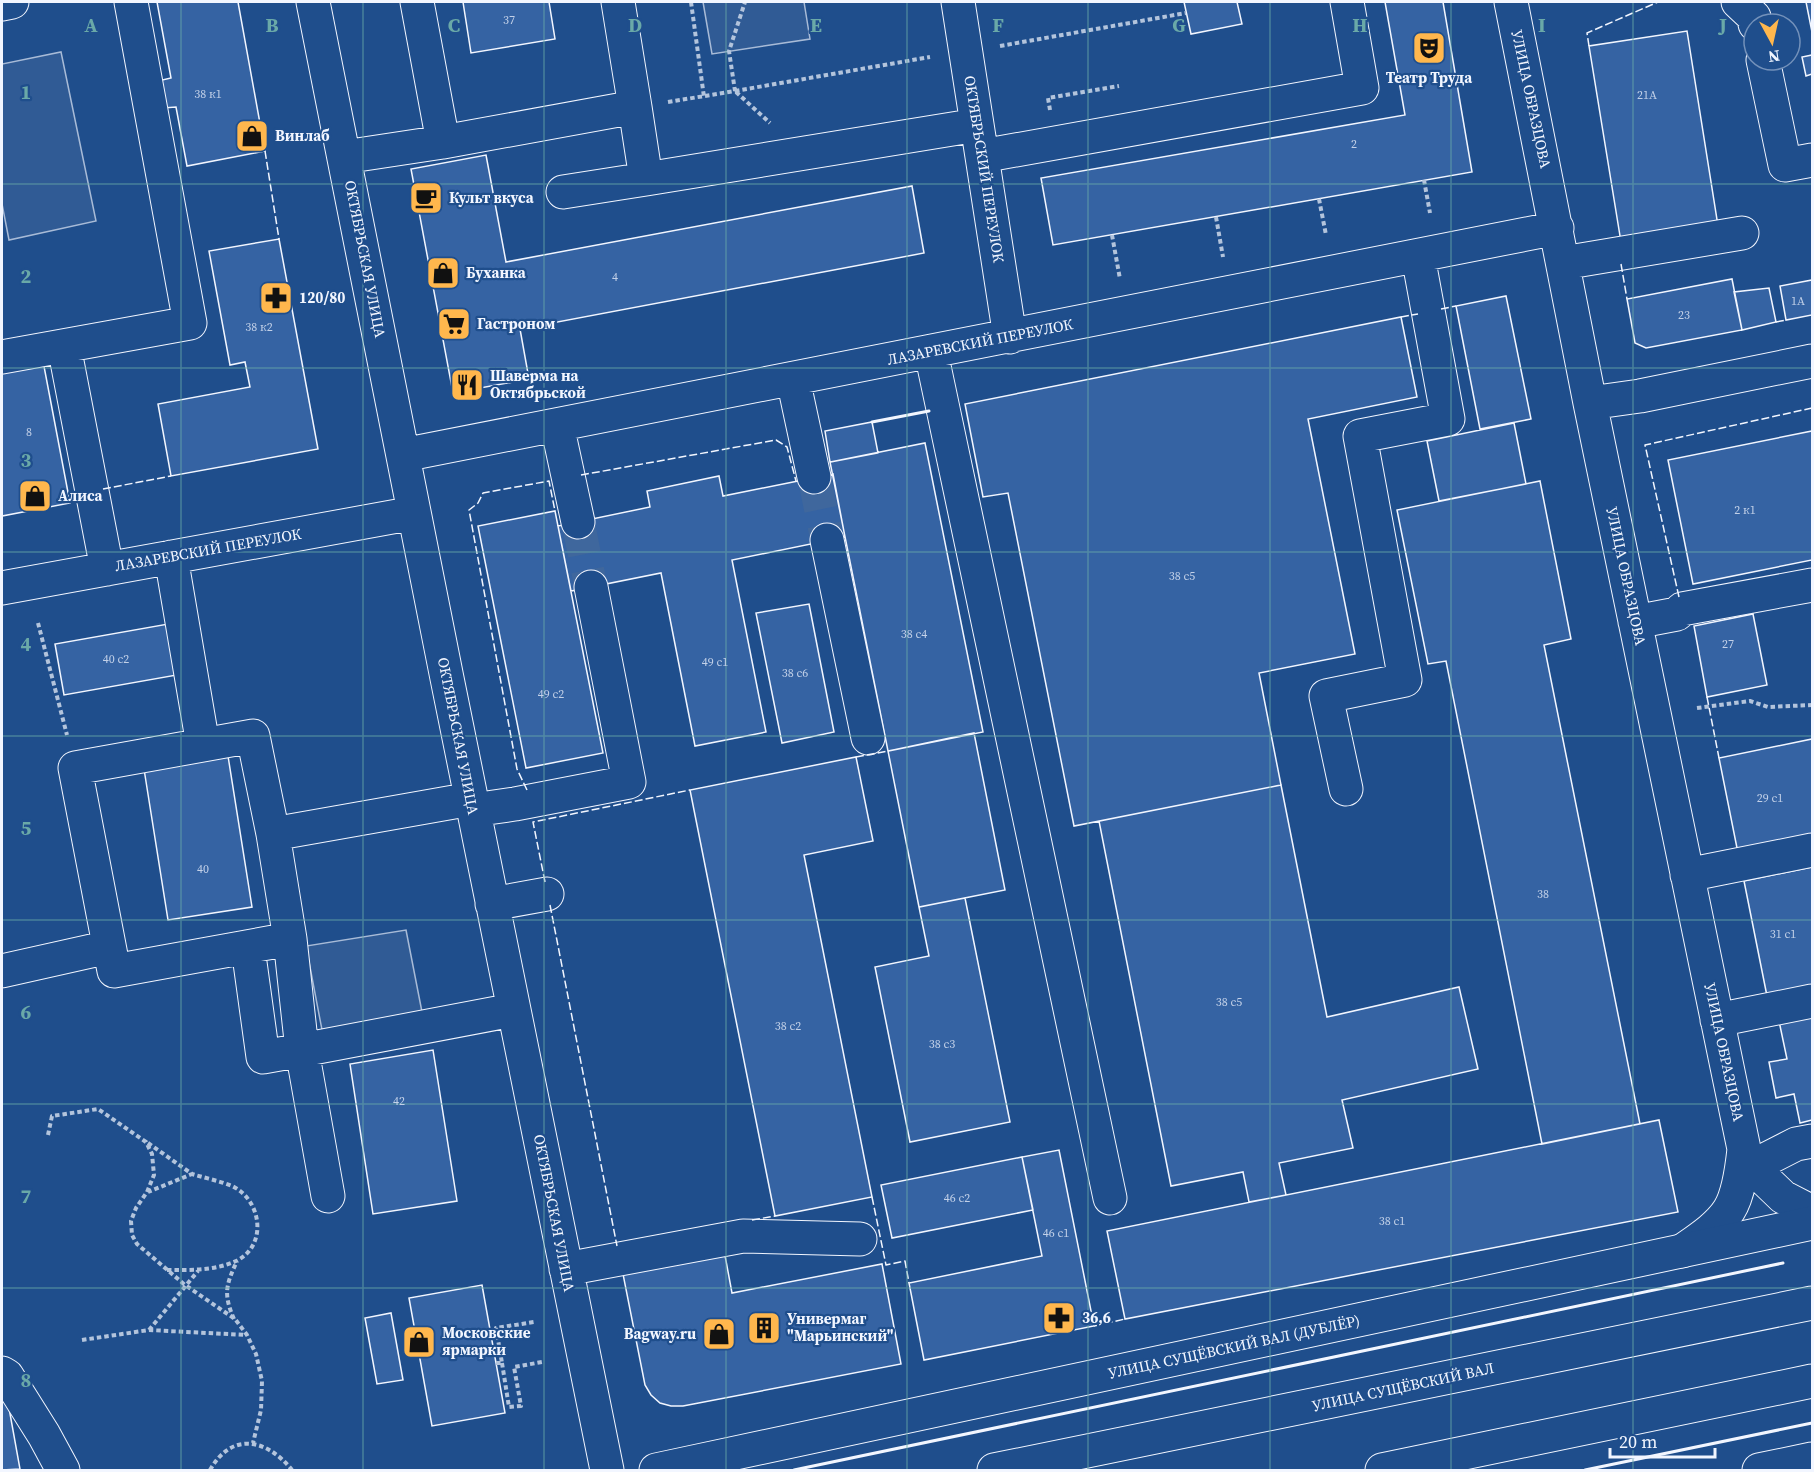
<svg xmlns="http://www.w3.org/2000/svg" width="1814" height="1472" viewBox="0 0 1814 1472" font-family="'Source Serif 4',serif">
<rect width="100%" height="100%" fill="#1f4e8c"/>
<path fill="#305b95" stroke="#a8bbd7" stroke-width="1.5" d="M703,2H804L810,39L712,54Z
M61,52L96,221L9,240L2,204V64Z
M406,930L422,1012L322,1030L306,946Z"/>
<path fill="#3563a3" stroke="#f2f6ff" stroke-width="1.5" d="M157,2H238L265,151L187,166L176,107L163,108L158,81L171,78Z
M463,2H549L555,39L471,53Z
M1184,2H1237L1242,24L1191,34Z
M1385,2H1443L1472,172L1053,245L1041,178L1405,115Z
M1806,2H1812V32Z
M1687,31L1718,226L1621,242L1589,46Z
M1812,55V74L1806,76L1802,57Z
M486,155L506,262L912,186L924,253L520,329L529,379L453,393L411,169Z
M279,239L318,449L171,476L158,404L250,387L245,362L230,365L209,251Z
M1732,279L1742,330L1646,348L1635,343L1627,299Z
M1812,280V315L1786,320L1780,286Z
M1769,288L1776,322L1742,330L1734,292Z
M1506,296L1531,419L1480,429L1456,306Z
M1401,317L1417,397L1308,419L1355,654L1259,673L1281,785L1074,826L1008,493L983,497L965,404Z
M43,361L70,503L2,516V369Z
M872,422L878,453L830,462L825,431Z
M1514,423L1526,484L1439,501L1427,441Z
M1812,431V560L1693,584L1668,460Z
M925,443L983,732L888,751L830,462Z
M833,474L845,537L732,560L766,732L695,746L661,573L571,591L558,526L650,507L647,491L719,476L723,496Z
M1540,481L1571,639L1544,645L1640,1124L1542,1144L1446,661L1428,664L1397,510Z
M555,511L603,753L526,768L478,526Z
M809,604L834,732L782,743L756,613Z
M1753,614L1767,685L1707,697L1694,626Z
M168,624L177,675L64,695L55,644Z
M974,733L1005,890L919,907L888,751Z
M1812,739V837L1738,853L1719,758Z
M228,756L252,907L168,920L144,769Z
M856,757L873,841L804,855L872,1197L775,1216L690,790Z
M1281,785L1327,1017L1459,987L1478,1069L1342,1100L1353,1148L1279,1163L1286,1195L1249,1202L1243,1172L1171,1186L1099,821Z
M1812,867V987L1767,996L1744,881Z
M965,898L1010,1122L910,1142L875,967L929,956L919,907Z
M1812,1015V1120L1800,1123L1794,1094L1776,1098L1769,1062L1787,1059L1779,1021Z
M433,1050L457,1201L373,1214L350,1064Z
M1659,1120L1678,1212L1125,1319L1107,1231Z
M1059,1150L1094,1326L924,1360L909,1283L1042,1256L1022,1157Z
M1022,1157L1033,1210L892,1238L881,1185Z
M724,1250L732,1293L882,1264L901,1364L683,1406H671L660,1403L651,1395L645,1385L622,1269Z
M482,1285L505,1413L432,1426L409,1298Z
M391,1313L403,1380L377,1384L365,1318Z
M7,1397L20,1469L2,1470V1398Z"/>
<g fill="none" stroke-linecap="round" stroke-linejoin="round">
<path stroke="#3f679d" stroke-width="33" stroke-dasharray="33 16" stroke-linecap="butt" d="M814,477L827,540
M578,522L591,587"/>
<g stroke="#f2f6ff" stroke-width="35">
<path id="minor" d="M313,2C411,491 505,982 607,1470
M417,2L443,142
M958,2L1010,337
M1511,2L1590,403L1744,1149C1742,1168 1739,1194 1729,1210C1718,1227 1699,1239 1682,1251
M1738,2L1754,17L1755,24
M2,4L12,2
M1763,60L1785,165L1812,160
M635,107L646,179L977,125
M982,156L1362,88L1347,2
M344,157L443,142L635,107L618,2
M563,192L646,179
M1563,263L1742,233
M64,346L107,569
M931,352L1110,1198
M2,357L190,323L131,2
M793,379L814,477
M1590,403L1640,396L1812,361
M557,425L578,522
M403,455L1557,228
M827,540L868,738
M171,557L203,745
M2,588L414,513
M1635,622L1677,614L1682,609L1812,585
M1346,789L1326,696L1405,680L1360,436L1448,419L1418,256
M473,810L515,804L629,782L591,587
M273,834L253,736L75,768L114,971L290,939
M1687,875L1812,850
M492,904L547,894
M248,948L263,1057L302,1050L290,939L273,834L471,799
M2,971L109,947
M1717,1020L1812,1001
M1744,1149L1757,1172L1783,1197L1812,1212
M1753,1166L1796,1144L1812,1141
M328,1196L302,1050L513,1010
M566,1269L743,1236L860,1239
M2,1373L7,1376L44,1435L63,1470"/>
</g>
<g stroke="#f2f6ff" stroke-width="35">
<path id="major" d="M656,1470L1812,1223
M994,1470L1812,1303
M1382,1470L1812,1381
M1759,1470L1812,1459"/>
</g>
<path stroke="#b3c4dc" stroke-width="4" stroke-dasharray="4.5 3" stroke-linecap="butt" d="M691,2L704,97
M1000,46L1186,13
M735,91L930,57
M736,92L770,123
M668,102L735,91L729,51L745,2
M1050,110L1048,98L1119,86
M1424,180L1430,213
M1319,199L1326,235
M1216,217L1223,257
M1112,235L1120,279
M38,623L67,735
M1697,708L1750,701L1768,707L1812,705
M48,1135L52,1116L98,1109L146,1142L152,1154L154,1175L147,1192L136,1208L131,1221L132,1235L137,1244L185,1285L235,1319L247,1335L256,1354L262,1381L261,1410L253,1443
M148,1143L192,1174L148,1192
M167,1270C190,1270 214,1271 236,1261C268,1246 262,1200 232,1186C220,1181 205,1178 192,1174
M234,1319C223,1294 226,1285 237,1261
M149,1330L198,1271
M82,1340L149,1330L246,1335
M496,1363H502L496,1328L534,1322
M502,1363L509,1407L521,1406L514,1367L542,1362
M210,1470C232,1431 267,1439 292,1470"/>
<use href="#minor" stroke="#1f4e8c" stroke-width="33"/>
<use href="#major" stroke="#1f4e8c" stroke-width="33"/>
<path stroke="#f2f6ff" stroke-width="1.5" stroke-dasharray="8 3" stroke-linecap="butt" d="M1589,46L1587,33L1658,2
M265,151L279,239
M1621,264L1627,299
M1441,309L1456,306
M1401,317L1418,314
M1776,322L1786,320
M581,475L776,440L787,447L796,481
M103,489L171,476
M1679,597L1645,445L1812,408
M1707,697L1719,758
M856,757L888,751
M527,790L517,769L469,510L478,503L483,493L549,481L555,511
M545,882L533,822L690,790
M550,905L617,1246
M872,1197L886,1265L905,1261L909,1283
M752,1220L775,1216
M1094,1326L1125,1319"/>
<path stroke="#f2f6ff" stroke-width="3" d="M872,422L929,411
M794,1470L1783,1263
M1585,1470L1812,1423"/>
</g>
<path fill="none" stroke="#6aa9a8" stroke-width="1.5" stroke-opacity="0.55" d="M181,2V1470M363,2V1470M544,2V1470M726,2V1470M907,2V1470M1088,2V1470M1270,2V1470M1451,2V1470M1633,2V1470M2,184H1812M2,368H1812M2,552H1812M2,736H1812M2,920H1812M2,1104H1812M2,1288H1812"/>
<defs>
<g id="theatre-square" transform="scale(1.725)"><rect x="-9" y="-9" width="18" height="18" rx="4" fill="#ffb74d" stroke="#1f4e8c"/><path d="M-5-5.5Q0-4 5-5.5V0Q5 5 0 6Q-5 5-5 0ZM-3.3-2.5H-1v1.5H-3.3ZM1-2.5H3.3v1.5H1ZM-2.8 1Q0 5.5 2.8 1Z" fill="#111"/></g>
<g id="shop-square" transform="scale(1.725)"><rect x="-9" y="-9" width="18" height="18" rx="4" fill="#ffb74d" stroke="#1f4e8c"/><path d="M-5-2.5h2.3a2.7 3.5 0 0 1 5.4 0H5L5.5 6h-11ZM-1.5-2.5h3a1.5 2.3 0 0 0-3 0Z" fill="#111"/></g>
<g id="cafe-square" transform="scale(1.725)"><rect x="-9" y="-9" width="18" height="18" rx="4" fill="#ffb74d" stroke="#1f4e8c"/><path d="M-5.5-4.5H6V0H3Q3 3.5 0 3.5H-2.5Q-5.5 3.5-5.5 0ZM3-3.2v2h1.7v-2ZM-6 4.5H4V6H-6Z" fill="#111"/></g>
<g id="pharmacy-square" transform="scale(1.725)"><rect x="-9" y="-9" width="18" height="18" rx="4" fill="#ffb74d" stroke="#1f4e8c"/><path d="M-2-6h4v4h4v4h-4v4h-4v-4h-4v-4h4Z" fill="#111"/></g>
<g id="supermarket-square" transform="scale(1.725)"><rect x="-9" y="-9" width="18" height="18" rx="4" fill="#ffb74d" stroke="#1f4e8c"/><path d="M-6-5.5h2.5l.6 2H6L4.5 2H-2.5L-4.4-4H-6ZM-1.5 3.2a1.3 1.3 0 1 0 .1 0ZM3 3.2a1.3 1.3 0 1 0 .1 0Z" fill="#111"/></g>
<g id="restaurant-square" transform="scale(1.725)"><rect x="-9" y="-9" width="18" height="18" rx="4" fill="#ffb74d" stroke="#1f4e8c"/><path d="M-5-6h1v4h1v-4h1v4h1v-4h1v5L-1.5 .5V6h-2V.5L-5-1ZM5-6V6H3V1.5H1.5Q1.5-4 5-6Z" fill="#111"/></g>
<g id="building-square" transform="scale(1.725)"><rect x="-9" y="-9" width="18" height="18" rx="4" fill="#ffb74d" stroke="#1f4e8c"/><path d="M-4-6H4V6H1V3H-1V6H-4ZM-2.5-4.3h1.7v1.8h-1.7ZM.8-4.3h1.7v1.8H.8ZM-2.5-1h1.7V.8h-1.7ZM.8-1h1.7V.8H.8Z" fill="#111"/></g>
</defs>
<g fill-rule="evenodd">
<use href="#theatre-square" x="1429" y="48"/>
<use href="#shop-square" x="252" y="136"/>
<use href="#cafe-square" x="426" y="198"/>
<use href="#shop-square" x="443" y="273"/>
<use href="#pharmacy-square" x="276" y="298"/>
<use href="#supermarket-square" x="454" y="324"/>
<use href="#restaurant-square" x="467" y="385"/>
<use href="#shop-square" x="35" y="496"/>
<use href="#pharmacy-square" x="1059" y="1318"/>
<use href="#building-square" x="764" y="1328"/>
<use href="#shop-square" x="719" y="1334"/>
<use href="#shop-square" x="419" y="1342"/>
</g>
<g text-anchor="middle" stroke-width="4.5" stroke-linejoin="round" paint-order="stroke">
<g font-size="12" fill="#c3d1e8">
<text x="509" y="24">37</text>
<text x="208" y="98">38 к1</text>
<text x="1647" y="99">21А</text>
<text x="1354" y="148">2</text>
<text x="615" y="281">4</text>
<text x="1798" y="305">1А</text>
<text x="1684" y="319">23</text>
<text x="259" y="331">38 к2</text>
<text x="29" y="436">8</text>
<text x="1745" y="514">2 к1</text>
<text x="1182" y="580">38 с5</text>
<text x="914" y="638">38 с4</text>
<text x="1728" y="648">27</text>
<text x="116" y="663">40 с2</text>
<text x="715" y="666">49 с1</text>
<text x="795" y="677">38 с6</text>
<text x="551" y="698">49 с2</text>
<text x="1770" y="802">29 с1</text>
<text x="203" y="873">40</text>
<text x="1543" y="898">38</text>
<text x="1783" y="938">31 с1</text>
<text x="1229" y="1006">38 с5</text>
<text x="788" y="1030">38 с2</text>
<text x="942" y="1048">38 с3</text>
<text x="399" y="1105">42</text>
<text x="957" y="1202">46 с2</text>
<text x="1392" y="1225">38 с1</text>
<text x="1056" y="1237">46 с1</text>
</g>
<g font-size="15" font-weight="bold" fill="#f2f6ff" stroke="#1f4e8c" text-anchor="start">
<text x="1429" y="83" text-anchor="middle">Театр Труда</text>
<text x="275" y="141">Винлаб</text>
<text x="449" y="203">Культ вкуса</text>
<text x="466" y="278">Буханка</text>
<text x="299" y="303">120/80</text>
<text x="477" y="329">Гастроном</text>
<text x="490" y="381">Шаверма на<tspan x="490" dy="17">Октябрьской</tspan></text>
<text x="58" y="501">Алиса</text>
<text x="1082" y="1323">36,6</text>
<text x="787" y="1324">Универмаг<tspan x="787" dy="17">"Марьинский"</tspan></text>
<text x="442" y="1338">Московские<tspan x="442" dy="17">ярмарки</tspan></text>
<text x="696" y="1339" text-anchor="end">Bagway.ru</text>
</g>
<g font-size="15" fill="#f2f6ff" stroke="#1f4e8c">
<text transform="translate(1531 99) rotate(78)" y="5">УЛИЦА ОБРАЗЦОВА</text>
<text transform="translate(984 169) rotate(81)" y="5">ОКТЯБРЬСКИЙ ПЕРЕУЛОК</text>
<text transform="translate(365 259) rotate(79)" y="5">ОКТЯБРЬСКАЯ УЛИЦА</text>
<text transform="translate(980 342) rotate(-11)" y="5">ЛАЗАРЕВСКИЙ ПЕРЕУЛОК</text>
<text transform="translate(208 550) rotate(-10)" y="5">ЛАЗАРЕВСКИЙ ПЕРЕУЛОК</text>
<text transform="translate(1626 576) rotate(78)" y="5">УЛИЦА ОБРАЗЦОВА</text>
<text transform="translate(458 736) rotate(79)" y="5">ОКТЯБРЬСКАЯ УЛИЦА</text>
<text transform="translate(1724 1052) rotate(78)" y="5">УЛИЦА ОБРАЗЦОВА</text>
<text transform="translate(554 1213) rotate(79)" y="5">ОКТЯБРЬСКАЯ УЛИЦА</text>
<text transform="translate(1234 1347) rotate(-12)" y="5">УЛИЦА СУЩЁВСКИЙ ВАЛ (ДУБЛЁР)</text>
<text transform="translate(1403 1387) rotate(-12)" y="5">УЛИЦА СУЩЁВСКИЙ ВАЛ</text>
</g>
</g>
<g font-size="20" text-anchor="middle" font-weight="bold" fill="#6aa9a8" stroke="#1f4e8c" stroke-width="4.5" stroke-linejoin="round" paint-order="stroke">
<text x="91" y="32">A</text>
<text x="272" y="32">B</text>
<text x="454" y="32">C</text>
<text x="635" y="32">D</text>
<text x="816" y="32">E</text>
<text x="998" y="32">F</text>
<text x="1179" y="32">G</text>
<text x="1360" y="32">H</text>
<text x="1542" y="32">I</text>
<text x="1723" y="32">J</text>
<text x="26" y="99">1</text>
<text x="26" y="283">2</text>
<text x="26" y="467">3</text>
<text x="26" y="651">4</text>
<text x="26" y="835">5</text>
<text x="26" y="1019">6</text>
<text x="26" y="1203">7</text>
<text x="26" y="1387">8</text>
</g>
<rect width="1814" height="1472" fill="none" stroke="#f2f6ff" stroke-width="6"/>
<g transform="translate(1772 42) rotate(172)"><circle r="28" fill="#1f4e8c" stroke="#7391ba" stroke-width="1.5"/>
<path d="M0-4.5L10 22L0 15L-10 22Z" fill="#ffb74d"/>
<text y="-9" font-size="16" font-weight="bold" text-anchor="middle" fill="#f2f6ff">N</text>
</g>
<path d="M1610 1448v9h105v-9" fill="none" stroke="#f2f6ff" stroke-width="3"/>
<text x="1619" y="1448" font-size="18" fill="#f2f6ff" stroke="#1f4e8c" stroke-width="4.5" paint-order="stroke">20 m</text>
</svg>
